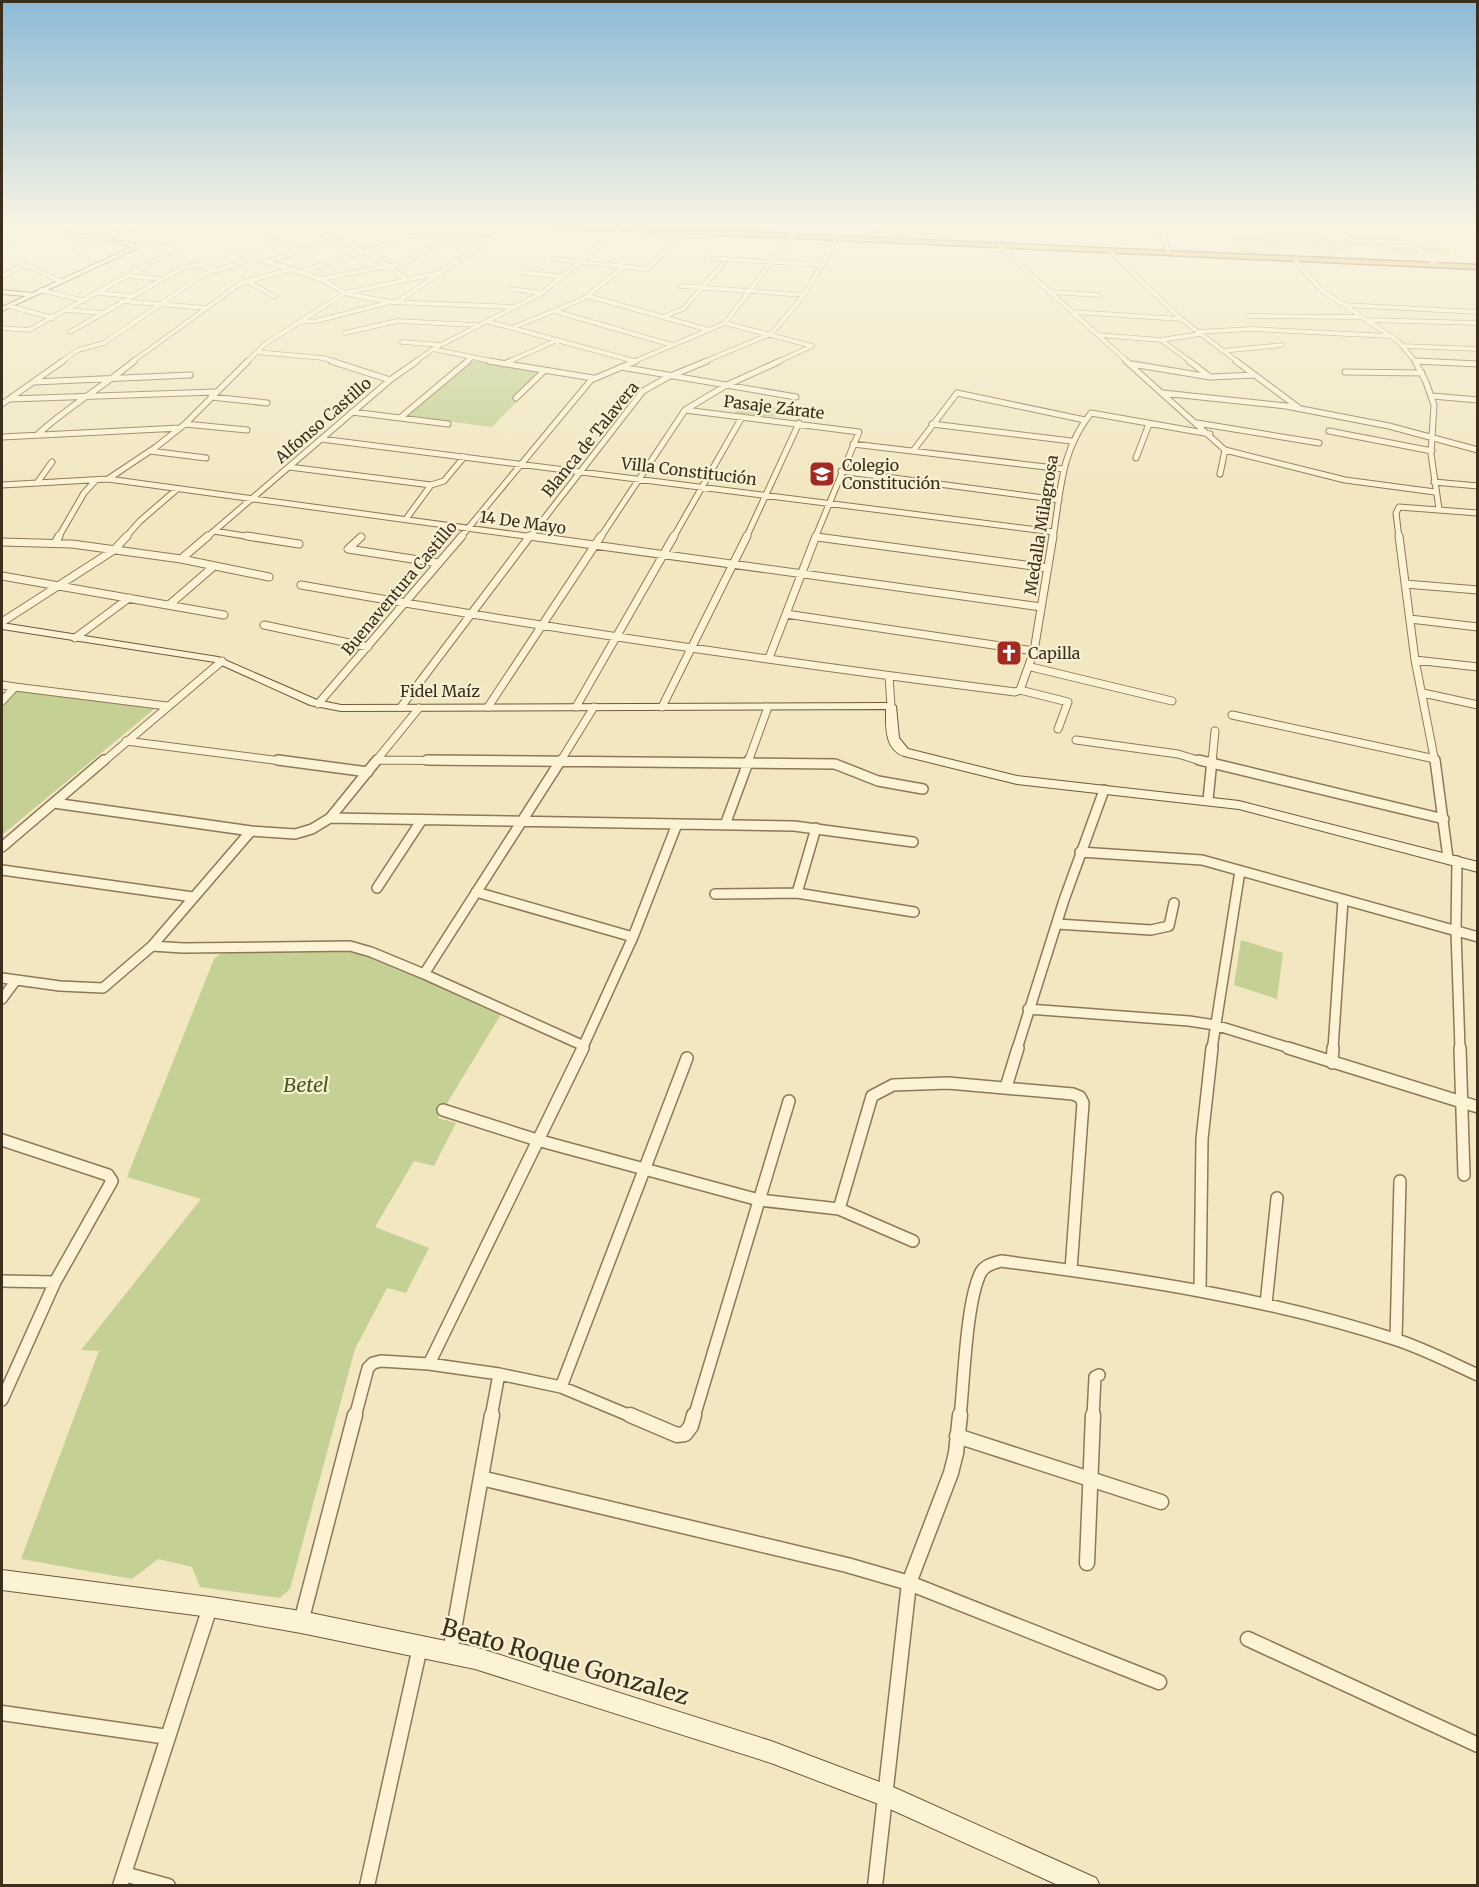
<svg xmlns="http://www.w3.org/2000/svg" width="1479" height="1887" viewBox="0 0 1479 1887" font-family="Merriweather,serif">
<rect width="100%" height="100%" fill="#f2e7c1"/>
<path fill="#c5d194" d="M1298,235L1321,236L1328,239L1327,243L1338,244L1336,246L1354,244L1350,250L1339,252L1307,247L1323,243L1296,242L1288,245L1295,249L1280,250L1278,246L1268,243L1269,246L1256,244L1268,249H1256L1257,253L1239,252L1241,248L1234,238L1240,236L1260,240L1265,236Z
M1382,246L1417,250L1418,246L1443,247L1451,251L1449,253L1451,256L1414,252L1398,254L1396,251L1377,249Z
M473,360L545,373L492,427L406,416Z
M741,403L779,408L774,417L735,413Z
M16,689L158,706L2,835V704Z
M1241,940L1283,953L1277,999L1234,985Z
M349,948L503,1011L438,1118L456,1123L434,1166L414,1161L375,1227L429,1248L406,1293L387,1288L355,1349L290,1589L280,1598L200,1587L192,1567L158,1559L132,1579L21,1559L99,1351L81,1350L201,1199L127,1177L214,959L221,954Z"/>
<g fill="none" stroke-linecap="round" stroke-linejoin="round">
<g stroke="#8d7857" stroke-width="5">
<path id="street-far5" d="M1158,225H1274
M1333,225L1352,240L1412,243L1435,264
M1396,225L1404,231
M1419,225L1478,226
M2,226L11,228
M133,226L150,229
M667,228L671,225
M312,230C347,243 378,255 407,280
M791,234L799,225
M264,238L303,250
M910,239L917,225
M343,243L395,225
M998,245L1128,362
M2,246L46,230L103,239
M75,250L101,240
M230,250L321,279L345,293L368,298L392,302L513,307
M1110,251L1181,319L1238,362
M706,258L823,265
M553,259L647,269L687,231
M1294,259L1320,289L1398,341L1416,362
M268,261L335,241
M301,272L410,236L488,240
M522,272L562,277
M131,276L161,279
M2,277L24,264L60,281
M321,279L403,263L447,238
M247,281L275,297
M680,286L804,295
M511,289L542,293
M41,290L85,301
M1049,292L1099,295
M99,293L130,296
M588,296L709,330
M122,301L206,308
M397,302L511,225
M1345,305L1478,312
M9,306L53,318
M68,310L101,313
M554,311L672,345
M1073,312L1181,319
M1248,316L1359,317
M663,317L683,309L727,259
M1367,320L1478,323
M486,321L634,361
M299,322L316,321L387,303
M725,323L812,346
M2,328L29,330L174,250L150,244L138,246
M512,328L583,299L623,267
M70,332L184,267L201,265L215,270
M1197,332L1252,329L1389,336
M345,333L397,321L476,325
M1098,335L1161,340L1199,334
M1161,340L1191,362
M402,342L440,345
M1403,346L1478,349
M433,349L496,362
M1222,351L1282,345
M256,352L323,358L336,362
M1415,361L1441,362
M61,362L78,350L104,343L204,274L256,258
M132,362L241,283L291,269
M247,362L265,344L345,293L439,273
M415,362L433,349L542,293L621,228
M466,362L472,357
M508,362L557,340
M633,362L725,323L791,236
M703,362L771,334L804,295L837,238
M777,362L812,346"/>
</g>
<g stroke="#8d7857" stroke-width="7">
<path id="street-far4" d="M331,361L390,380
M489,361L593,378
M1126,361L1225,450
M1189,361L1209,376
M1236,361L1299,408
M1415,361L1426,382L1434,405L1431,454L1439,509
M1415,361L1478,364
M504,364L511,361
M1132,364L1210,377L1255,375
M621,367L796,397
M1345,372L1422,373
M34,382L190,375
M1163,393L1286,406L1389,426L1478,450
M1432,396L1478,400
M211,397L267,403
M516,398L544,371
M10,399L215,392
M2,404L63,361
M685,410L859,432L815,538
M352,412L448,424
M400,418L468,361
M1197,423L1319,443
M185,424L247,430
M932,424L1071,441
M1329,431L1432,451
M37,435C67,407 103,387 134,361
M2,437L180,428
M321,439L1054,532
M853,444L1063,469
M1225,450L1345,480L1435,492
M150,451L206,458
M913,451L957,393L1085,420
M1136,458L1149,424
M289,467L431,485
M841,471L1059,500
M1220,474L1225,450
M108,479L156,447L185,424L248,361
M1434,482L1478,486
M37,483L52,462
M2,485L108,479L540,538
M406,519L431,485L444,481L464,457
M214,531L257,538
M817,537L821,538
M58,538L84,493L96,480
M125,538L140,521L176,490
M206,538L390,380L417,361
M460,538L591,380L636,361
M529,538L643,391L668,377L707,361
M600,538L685,410L725,386L780,361
M673,538L742,417
M746,538L799,423
M1053,538C1061,491 1060,452 1091,413L1210,434
M1399,538L1396,513L1399,507L1478,513"/>
</g>
<g stroke="#8d7857" stroke-width="9">
<path id="street-far3" d="M247,536L299,544
M529,536L1041,607
M1399,536L1415,660L1435,762
M361,537L348,549L438,563
M817,537L1048,568
M2,542L72,544L181,559L269,577
M55,543L59,536
M181,559L208,536
M2,576L224,615
M1405,584L1478,590
M301,585C538,627 777,662 1015,692L1020,690L1034,651L1053,536
M169,605L213,567
M786,614L1034,651
M1410,619L1478,627
M2,622L114,550L127,536
M264,625L368,647
M75,638L129,598
M769,658L816,536
M1415,660L1478,667
M1031,667L1172,701
M889,676L891,706
M2,685L15,687L2,701
M15,687L167,706
M1020,690L1068,702L1058,729
M1423,693L1478,705
M318,704L462,536
M401,707L530,536
M488,707L601,536
M576,707L674,536
M662,707L747,536
M1232,715L1435,759
M1076,740L1178,754L1204,762
M126,741L289,762
M378,760L598,762
M103,762L222,661
M375,762L419,708
M560,762L594,707
M748,762L768,707
M1212,762L1215,731"/>
</g>
<g stroke="#8d7857" stroke-width="12">
<path id="street-far2" d="M278,760L368,772
M377,760L330,818L794,826L913,842
M427,760L835,764L878,781L923,789
M561,760L424,974L584,1046
M1199,760L1444,819
M1435,760L1448,858
M1208,800L1212,760
M54,803L251,831L295,834L312,829L330,818
M725,825L749,760
M2,847L104,760
M1080,852L1202,860L1478,937
M1457,861L1456,931L1460,1049
M2,870L193,897
M377,888L421,821
M476,892L633,937
M797,893L914,912
M715,894L797,893L816,828
M1057,924L1151,930L1169,926L1174,903
M152,946L183,948L350,946L371,952L424,974
M2,978L60,986L103,988L152,946L251,831
M2,999L16,980
M1028,1009L1189,1021L1215,1025L1293,1049
M582,1049L633,937L677,824
M1017,1049L1064,900L1104,790
M1212,1049L1240,871
M1333,1049L1343,900"/>
</g>
<g stroke="#8d7857" stroke-width="14">
<path id="street-far1" d="M1288,1048L1478,1107
M1460,1048L1464,1175
M1332,1063L1333,1048
M1006,1087L1018,1048
M443,1110L537,1140L759,1200L839,1209L913,1241
M2,1140L108,1175L112,1181L55,1282L2,1400
M839,1209L872,1096L893,1085L948,1083L1073,1094L1080,1097L1083,1103L1071,1270
M2,1281L55,1282
M1200,1291L1202,1139L1212,1048
M1266,1304L1277,1198
M1396,1339L1400,1181
M429,1364L583,1048
M561,1387L687,1058
M355,1417L368,1368L373,1363L381,1361L429,1364L499,1374L561,1387L633,1417
M491,1417L499,1374
M694,1417L789,1101
M960,1417C964,1382 966,1301 981,1272C985,1265 994,1263 1001,1261C1133,1278 1268,1298 1394,1339C1423,1348 1451,1363 1478,1375
M1093,1417L1095,1377L1099,1375"/>
</g>
<g stroke="#8d7857" stroke-width="17">
<path id="street" d="M630,1415L677,1435L685,1434L691,1426L694,1415
M957,1436L1161,1502
M481,1478L847,1565L909,1583L1159,1682
M1087,1563L1093,1415
M301,1622L355,1415
M1248,1639L1478,1745
M450,1652L492,1415
M2,1713L168,1737
M124,1874L168,1886
M120,1886L210,1607
M367,1886L420,1647
M875,1886L909,1583L951,1473L956,1453L960,1415"/>
</g>
<g stroke="#6f593a" stroke-width="2">
<path id="secondary" d="M133,225H140L109,239L140,245V247L2,311V307L26,296L2,294V290L32,293L132,247L100,239Z
M872,225H877L868,238H864Z
M1156,225H1161L1172,254L1167,253Z
M2,623L218,657L317,700L341,705L891,703L896,706L899,738L908,749L1017,776L1239,801L1478,862V872L1239,809L1017,784L904,756C884,749 886,726 886,709L341,711L310,705L215,662L2,629Z
M2,1570L210,1597L301,1611L475,1647L771,1741L893,1787L1096,1878L1100,1886H1060L881,1805L771,1763L475,1669L301,1633L210,1617L2,1590Z"/>
</g>
<g stroke="#5a452c" stroke-width="3">
<path id="highway" d="M549,225H592L1478,265V269L553,227Z"/>
</g>
<use href="#street-far5" stroke="#fcf3d5" stroke-width="4"/>
<use href="#street-far4" stroke="#fcf3d5" stroke-width="5"/>
<use href="#street-far3" stroke="#fcf3d5" stroke-width="7"/>
<use href="#street-far2" stroke="#fcf3d5" stroke-width="9"/>
<use href="#street-far1" stroke="#fcf3d5" stroke-width="11"/>
<use href="#street" stroke="#fcf3d5" stroke-width="14"/>
<use href="#secondary" fill="#fcf3d5" fill-rule="evenodd"/>
<use href="#highway" fill="#e8af4b" fill-rule="evenodd"/>
</g>
<linearGradient id="sky" x2="0" y2="1"><stop stop-color="#8dbad7"/><stop offset="0.46" stop-color="#f9f4e3"/><stop offset="1" stop-color="#f9f4e3" stop-opacity="0"/></linearGradient>
<rect width="1479" height="489" fill="url(#sky)"/>
<defs>
<g id="school-square" transform="scale(1.35)"><rect x="-9" y="-9" width="18" height="18" rx="4" fill="#a12b22" stroke="#f8f0d2"/><path d="M0-5L7-2L0 1L-7-2ZM-4 1L0 2.5L4 1V4Q0 6-4 4Z" fill="#fff"/></g>
<g id="church-square" transform="scale(1.35)"><rect x="-9" y="-9" width="18" height="18" rx="4" fill="#a12b22" stroke="#f8f0d2"/><path d="M-1.2-6h2.4v3.5h3.3v2.4h-3.3V6h-2.4V-.1h-3.3v-2.4h3.3Z" fill="#fff"/></g>
</defs>
<g fill-rule="evenodd">
<use href="#school-square" x="822" y="474"/>
<use href="#church-square" x="1009" y="653"/>
</g>
<g text-anchor="middle" stroke-width="4.5" stroke-linejoin="round" paint-order="stroke">
<g font-size="16" fill="#3b2e1d" stroke="#f8f0d2">
<text transform="translate(774 407) rotate(7)" y="6">Pasaje Zárate</text>
<text transform="translate(323 420) rotate(-41)" y="6">Alfonso Castillo</text>
<text transform="translate(590 439) rotate(-51)" y="6">Blanca de Talavera</text>
<text transform="translate(689 471) rotate(7)" y="6">Villa Constitución</text>
<text transform="translate(523 522) rotate(8)" y="6">14 De Mayo</text>
<text transform="translate(1041 525) rotate(-81)" y="6">Medalla Milagrosa</text>
<text transform="translate(399 588) rotate(-50)" y="6">Buenaventura Castillo</text>
<text x="440" y="697">Fidel Maíz</text>
</g>
<g font-size="16" fill="#3b2e1d" stroke="#f8f0d2" text-anchor="start">
<text x="842" y="471">Colegio<tspan x="842" dy="18">Constitución</tspan></text>
<text x="1028" y="659">Capilla</text>
</g>
<g font-size="20" font-style="italic" fill="#475a21" stroke="#f8f0d2">
<text x="306" y="1092">Betel</text>
</g>
<g font-size="24" fill="#3b2e1d" stroke="#f8f0d2">
<text transform="translate(565 1662) rotate(16)" y="8">Beato Roque Gonzalez</text>
</g>
</g>
<rect width="1479" height="1887" fill="none" stroke="#3b2e1d" stroke-width="6"/>
</svg>
